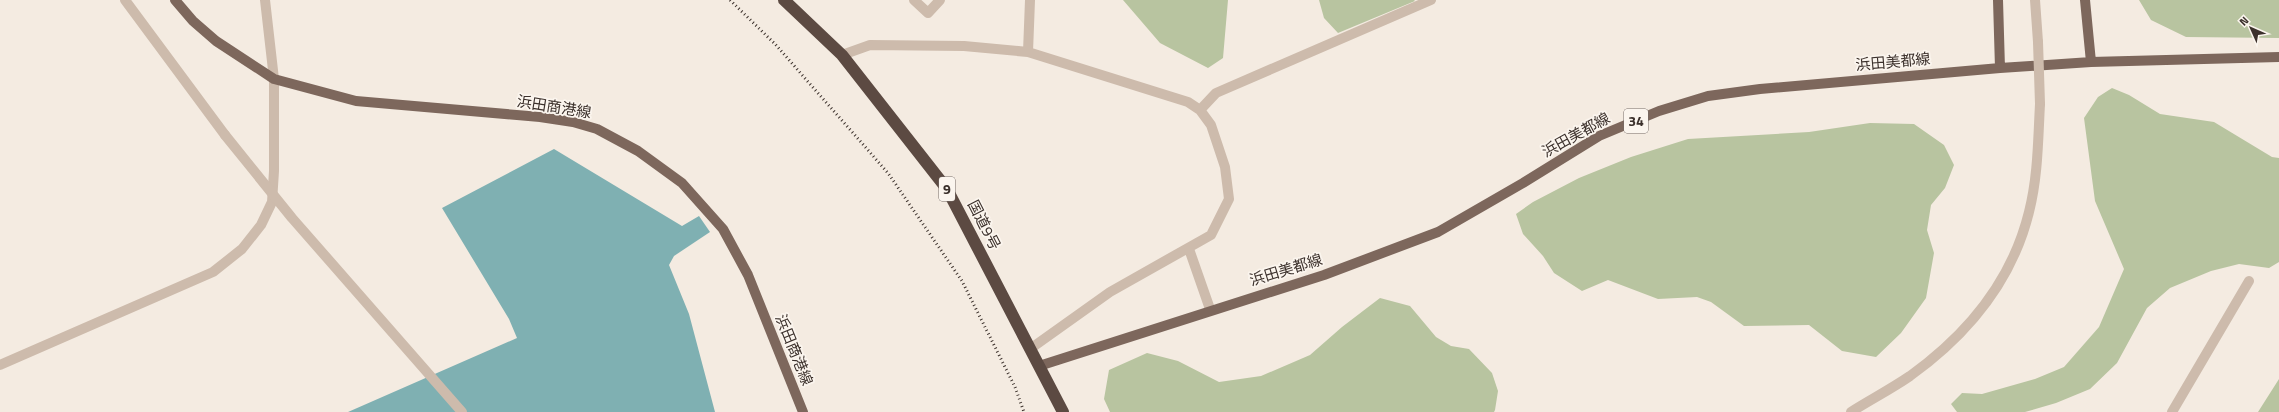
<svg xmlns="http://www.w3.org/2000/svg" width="2279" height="412" viewBox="0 0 2279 412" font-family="'Titillium Web','Noto Sans JP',sans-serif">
<rect width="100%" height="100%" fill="#f4ebe1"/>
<path fill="#b8c4a0" d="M1123,0H1228L1223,58L1208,68L1160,43Z
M1319,0H1414L1415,1L1338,33L1324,18Z
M2139,0H2279V38L2186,37L2151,20Z
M2112,88L2129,95L2160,114L2214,122L2272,157L2279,158V262L2269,268L2239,264L2211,271L2170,288L2147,308L2117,363L2090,389L2056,403L2025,412H1957L1951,404L1962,393L1982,394L2035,379L2064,367L2099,327L2124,269L2095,201L2084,118L2098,97Z
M1870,123L1914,124L1944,145L1954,165L1945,188L1931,205L1927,230L1934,253L1926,298L1901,333L1876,357L1842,351L1809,325L1744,326L1711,302L1697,297L1658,299L1608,280L1582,291L1554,273L1543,256L1523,234L1516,214L1533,202L1579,178L1631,157L1688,139L1809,132Z
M1380,298L1410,306L1436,337L1451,346L1469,349L1492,373L1498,391L1495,410L1494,412H1110L1104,399L1109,370L1147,353L1178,361L1219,382L1261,376L1310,355L1342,327Z
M2279,379V412H2258Z"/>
<path fill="#7fb0b2" d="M554,149L682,226L699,216L710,232L674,256L669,265L689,314L715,412H348L517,338L509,319L442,208Z"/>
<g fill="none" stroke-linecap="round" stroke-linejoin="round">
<path stroke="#cdbbac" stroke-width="10" d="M125,0L225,135
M914,0L928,13L940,0
M2035,0L2038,42
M1028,52L1030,0
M842,55L870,45L964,46L1028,52L1188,102L1200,110L1211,125L1225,167L1229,199L1211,235L1110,292L1030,349
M1200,110L1216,93L1431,0
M1189,249L1210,309
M0,365L213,272L242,249L261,225L272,202L274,171V79L265,0
M1851,412C1870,400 1891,389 1910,376C1967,335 2012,281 2029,212C2038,177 2038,140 2040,104
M2172,412L2249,281"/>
<path stroke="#7d675c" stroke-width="10" d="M175,0L193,21L216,41L274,79L356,101L540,117L573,122L597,129L638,151L682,183L723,229L748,275L803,412
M1998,0L2000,68
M2085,0L2091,62
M1039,366L1324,275L1438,232L1523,183L1599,136L1659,111L1708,96L1760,89L2000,68L2091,62L2279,57"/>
<path stroke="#5c4a42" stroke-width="12" d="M784,0L842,55L947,189L1063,412"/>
<path stroke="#3b302b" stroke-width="3" stroke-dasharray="1 3" stroke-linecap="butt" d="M730,0L775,44L888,173L962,281L1015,387L1024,412"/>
<path stroke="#cdbbac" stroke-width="10" d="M2038,42L2040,104
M225,135L292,218L462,412"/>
</g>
<g text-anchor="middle" stroke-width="3.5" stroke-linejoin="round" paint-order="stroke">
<g fill="#fbf5ee" stroke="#756b66" stroke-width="1">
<rect x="1624" y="109" width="24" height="24" rx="3"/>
<rect x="939" y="177" width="16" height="24" rx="3"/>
</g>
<g font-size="14" font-weight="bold" fill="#3b302b">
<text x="1636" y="126">34</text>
<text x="947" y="194">9</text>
</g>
<g font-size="15" fill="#3b302b" stroke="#fbf5ee">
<text transform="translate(1893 62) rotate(-5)" y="5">浜田美都線</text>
<text transform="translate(554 107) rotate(9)" y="5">浜田商港線</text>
<text transform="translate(1576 135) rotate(-29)" y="5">浜田美都線</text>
<text transform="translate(984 225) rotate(63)" y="5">国道9号</text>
<text transform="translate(1286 270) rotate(-17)" y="5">浜田美都線</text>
<text transform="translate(794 350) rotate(68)" y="5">浜田商港線</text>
</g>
</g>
<g transform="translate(2251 28) rotate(315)" stroke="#fbf5ee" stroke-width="3" paint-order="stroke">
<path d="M0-3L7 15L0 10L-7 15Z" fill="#3b302b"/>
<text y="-6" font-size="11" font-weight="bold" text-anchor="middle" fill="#3b302b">N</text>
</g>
</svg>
